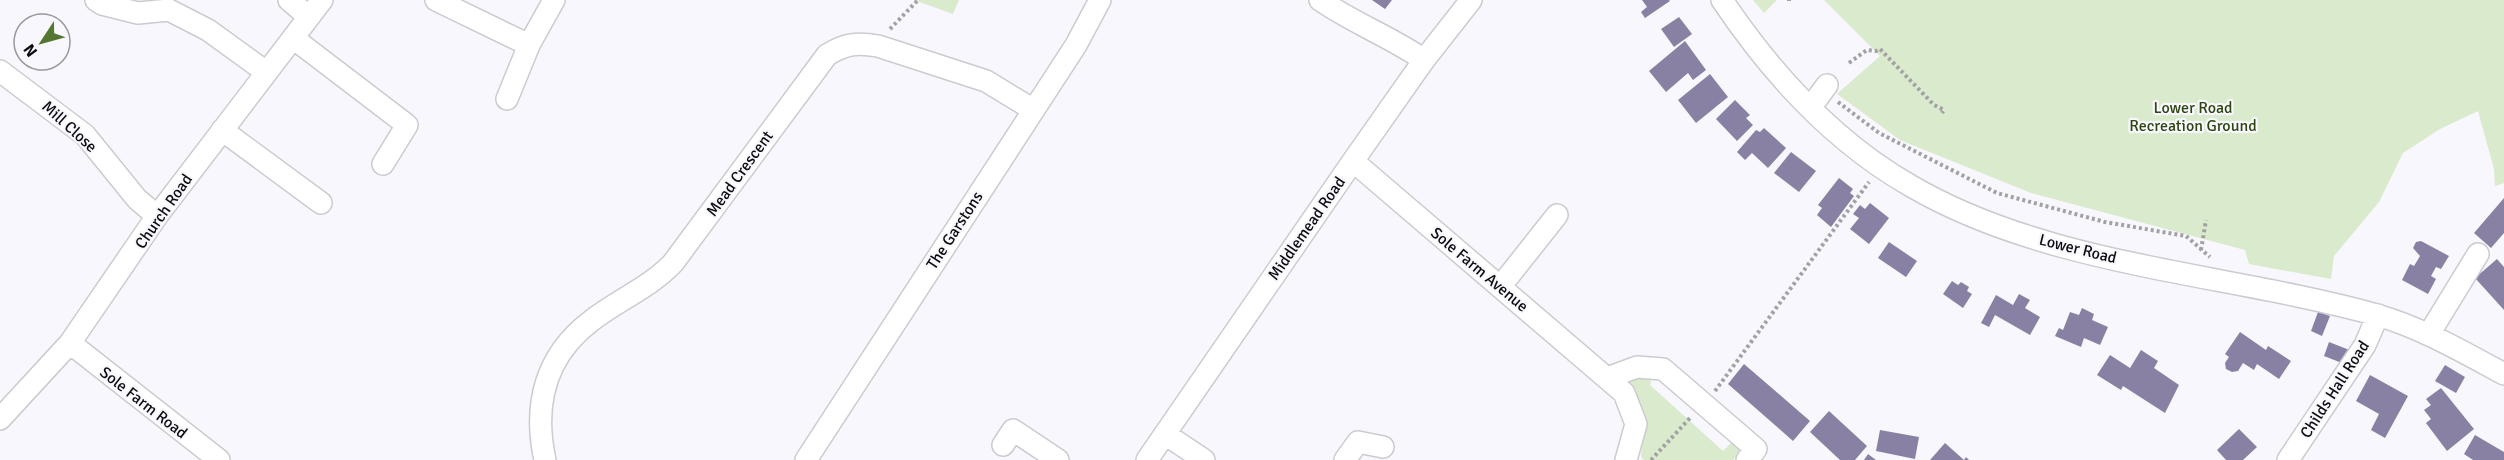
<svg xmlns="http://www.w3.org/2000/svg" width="2504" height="460" viewBox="0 0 2504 460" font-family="Signika,sans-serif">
<rect width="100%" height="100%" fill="#f8f7fd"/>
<path fill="#daeacc" d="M914,0H959L953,14Z
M1753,0H1777L1764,13Z
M1824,0H2504V183L2495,186L2494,169L2478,111L2440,129L2403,153L2379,202L2334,256L2331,279L2249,264L2245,250L2031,193L1900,140L1837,94L1880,56Z
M1638,376L1651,380L1650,385L1723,451L1733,441L1743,448L1733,460H1644L1641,457L1645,418L1627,383Z"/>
<path fill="#8881a4" d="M1372,0H1392L1385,9Z
M1642,0H1669L1670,1L1645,18L1641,12L1647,7Z
M1679,17L1692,34L1674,47L1661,29Z
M1685,41L1706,70L1693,80L1688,73L1666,92L1649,71Z
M1710,74L1728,97L1696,123L1678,100Z
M1735,100L1750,115L1746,118L1753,125L1737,141L1716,119Z
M1764,128L1786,148L1768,168L1752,153L1745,160L1737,152L1756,130L1760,132Z
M1791,152L1816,171L1799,192L1774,173Z
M1839,178L1853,189L1850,193L1854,196L1831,227L1817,215L1822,208L1818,205Z
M2504,198V233L2491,248L2474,233Z
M1870,203L1889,218L1869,244L1850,229L1859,218L1853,214L1860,205L1865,209Z
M2421,241L2449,256L2441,269L2436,267L2431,276L2436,279L2428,294L2402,280L2410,264L2414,266L2420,256L2413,248L2416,242Z
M1889,242L1917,261L1906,277L1878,258Z
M2497,259L2504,267V310L2475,278Z
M1952,281L1958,285L1961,282L1969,287L1967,291L1972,294L1963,308L1943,294Z
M2019,294L2030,300L2025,308L2040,317L2030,335L1995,315L1989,327L1981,323L1996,295L2013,305Z
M2082,308L2094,314L2092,320L2108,327L2100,345L2084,338L2081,347L2055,336L2059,328L2063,330L2070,312L2079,315Z
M2318,312L2330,316L2322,336L2311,331Z
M2240,332L2266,350L2268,346L2291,361L2279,379L2257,364L2254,370L2243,363L2238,371L2232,372L2226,369L2225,363L2229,357L2225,354Z
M2329,342L2352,351L2347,365L2324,356Z
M2141,350L2158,361L2154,368L2179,385L2165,413L2123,386L2121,390L2097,375L2110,355L2130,368Z
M1744,364L1810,421L1793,441L1728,384Z
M2445,365L2465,377L2456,393L2435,381Z
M2370,375L2408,396L2385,438L2371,430L2379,414L2356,401Z
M2441,388L2474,429L2447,451L2426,423L2431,419L2424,410L2431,405L2426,399Z
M1829,411L1867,446L1855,460H1840L1810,432Z
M2239,429L2257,447L2243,460H2226L2217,450Z
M1880,430L1919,437L1915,459L1876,451Z
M2475,435L2504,452V460H2473L2464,454Z
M1945,443L1964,460L1966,457L1969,460H1930Z
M1868,454L1876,460H1864Z"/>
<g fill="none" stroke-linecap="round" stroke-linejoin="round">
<g stroke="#cbcbd1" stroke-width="24">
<path id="minor" d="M96,0L102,4L138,13L169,10L208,30L266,72
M289,0L309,17
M436,0L529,45
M1320,0C1353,23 1391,37 1424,60
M1722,0C1771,73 1834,142 1911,186C2048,266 2226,273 2377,315C2422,328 2463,352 2504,374
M293,38L407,125L383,164
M0,71L85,135L137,199L157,216
M507,99L529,45L554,0
M1810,108L1827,85
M222,130L321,203
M1353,161L1624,393L1636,424L1626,460
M1500,287L1557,215
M2429,334L2478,254
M70,343L219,460
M1607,378L1637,367L1663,369L1756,449L1747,460
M0,419L70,343L157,216L322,0
M1165,434L1204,460
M1003,445L1013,430L1058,460
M545,460C533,405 545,356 591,321C618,300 649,288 673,263L827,55C845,44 857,42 878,46L986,81L1032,109
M806,460L1076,45L1100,0
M1147,460L1353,161L1424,60L1471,0
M1345,460L1358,442L1383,447
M2288,460L2365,345L2378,315"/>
</g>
<path stroke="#a2a1a5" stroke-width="4" stroke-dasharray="3 3" stroke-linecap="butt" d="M1789,1V0
M890,29L917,1
M1849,63L1867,50L1876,51L1880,49L1934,105L1944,110L1942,113
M1838,102L1879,133L1997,193L2105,222L2186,236L2210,257
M2201,250L2206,220
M1715,391L1869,182
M1651,460L1690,418"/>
<use href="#minor" stroke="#fff" stroke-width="21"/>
</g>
<g text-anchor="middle" stroke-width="4.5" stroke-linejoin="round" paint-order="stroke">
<g font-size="16" fill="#2d4510" stroke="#f8f7fd">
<text x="2193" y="113">Lower Road<tspan x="2193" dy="18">Recreation Ground</tspan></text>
</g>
<g font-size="16" fill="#0c0c0e" stroke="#f8f7fd">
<text transform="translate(70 126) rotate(42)" y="6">Mill Close</text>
<text transform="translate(739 173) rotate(-54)" y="6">Mead Crescent</text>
<text transform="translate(163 211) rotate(-55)" y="6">Church Road</text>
<text transform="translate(1306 228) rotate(-55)" y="6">Middlemead Road</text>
<text transform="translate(954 230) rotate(-57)" y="6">The Garstons</text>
<text transform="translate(2078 248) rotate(14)" y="6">Lower Road</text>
<text transform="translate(1480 269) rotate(40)" y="6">Sole Farm Avenue</text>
<text transform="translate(2334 389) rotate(-57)" y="6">Childs Hall Road</text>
<text transform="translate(144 402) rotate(38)" y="6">Sole Farm Road</text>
</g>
</g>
<g transform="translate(42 42) rotate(234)"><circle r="28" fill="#f8f7fd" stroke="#9a999d" stroke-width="1.5"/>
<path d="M0-4.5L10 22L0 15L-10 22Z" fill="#54762e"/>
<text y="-9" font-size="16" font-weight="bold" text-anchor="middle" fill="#0c0c0e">N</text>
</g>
</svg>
